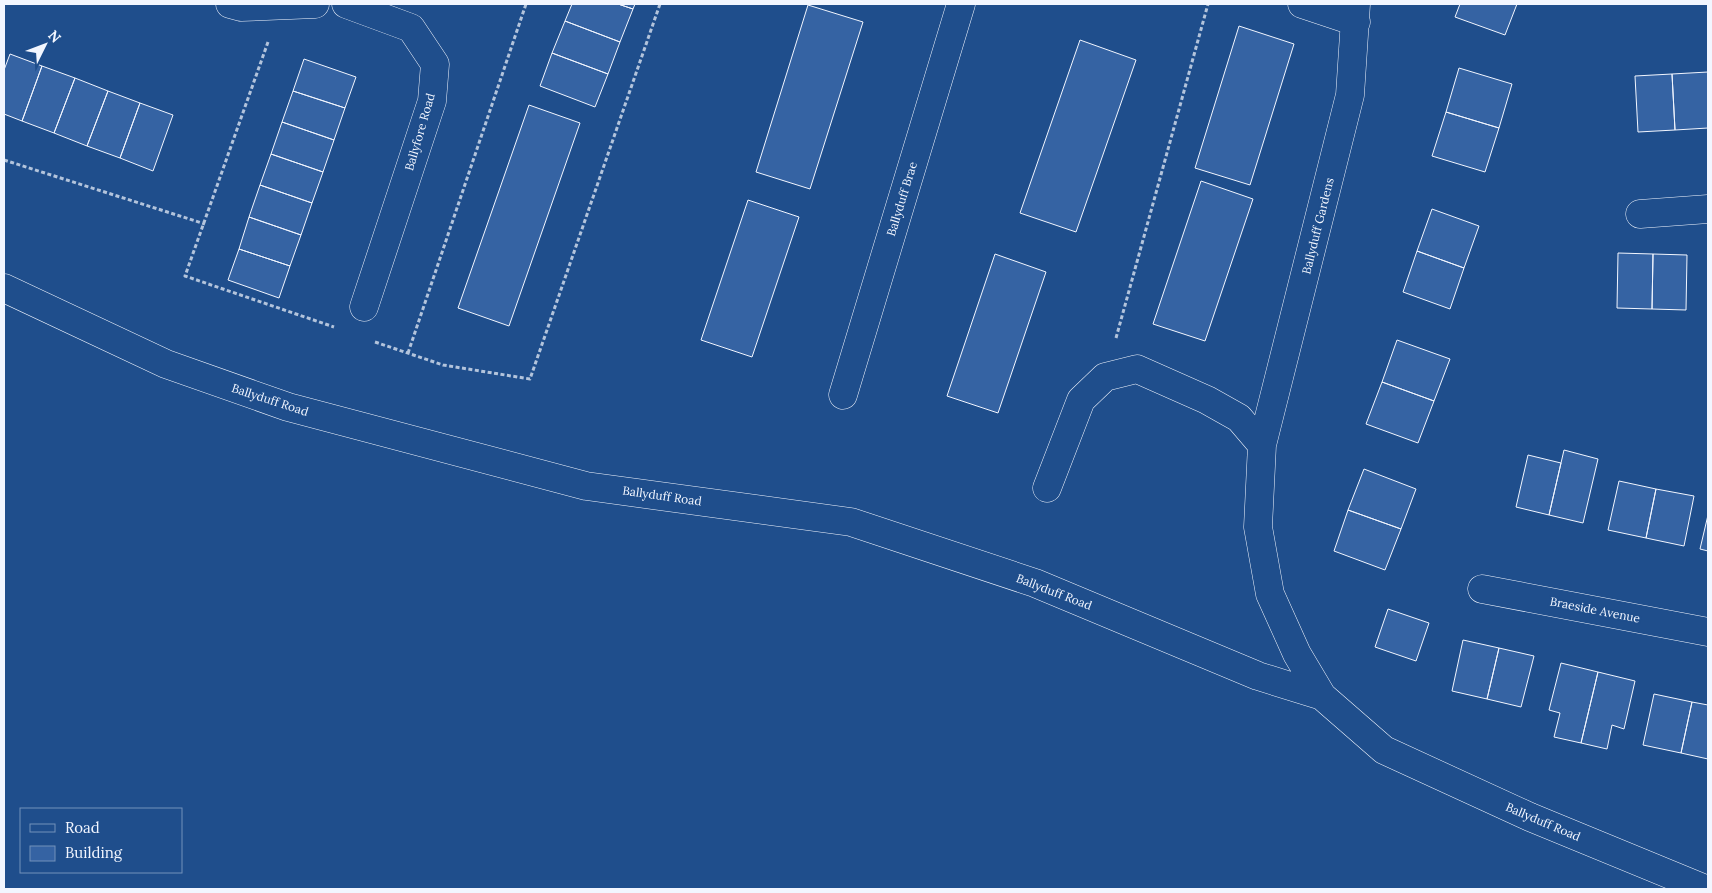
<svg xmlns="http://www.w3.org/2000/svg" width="1712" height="893" viewBox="0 0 1712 893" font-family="Lora,serif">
<rect width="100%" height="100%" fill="#1f4e8c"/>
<path fill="#3563a3" stroke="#f2f6ff" d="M572,4H618L633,9L620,42L565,21Z
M618,4H635L633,9Z
M1460,4H1517L1505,35L1455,17Z
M808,5L863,22L810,189L756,172Z
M565,21L620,42L608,74L552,53Z
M1239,26L1294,44L1250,185L1195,168Z
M1080,40L1136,60L1076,232L1020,213Z
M552,53L608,74L595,107L540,86Z
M10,54L42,66L22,121L4,114V70Z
M304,59L356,77L345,108L293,91Z
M42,66L75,78L54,133L22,121Z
M1459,68L1512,84L1499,128L1446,112Z
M1708,72V128L1675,130L1672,74Z
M1672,74L1675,130L1638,132L1635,76Z
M75,78L108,91L87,146L54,133Z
M108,91L140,103L120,158L87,146Z
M293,91L345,108L334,140L282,122Z
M140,103L173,115L153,171L120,158Z
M529,105L580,123L509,326L458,308Z
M1446,112L1499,128L1485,172L1432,156Z
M282,122L334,140L323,172L271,154Z
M271,154L323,172L312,203L260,185Z
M1201,181L1253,199L1205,341L1153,324Z
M260,185L312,203L301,235L249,217Z
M748,200L799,217L752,357L701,340Z
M1432,209L1479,226L1464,268L1417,251Z
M249,217L301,235L290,266L239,249Z
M239,249L290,266L279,298L228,280Z
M1417,251L1464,268L1450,309L1403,292Z
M1618,253L1653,254L1652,309L1617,308Z
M995,254L1046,272L998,413L947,396Z
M1653,254L1687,255L1686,310L1652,309Z
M1397,340L1450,359L1434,401L1382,382Z
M1382,382L1434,401L1418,443L1366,424Z
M1564,450L1598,459L1583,523L1549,515Z
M1528,455L1561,463L1549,515L1516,507Z
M1364,469L1416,489L1401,529L1348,510Z
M1619,481L1656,489L1646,538L1608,530Z
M1656,489L1694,496L1684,546L1646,538Z
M1348,510L1401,529L1385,570L1334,551Z
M1708,515V551L1700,549Z
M1388,609L1429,623L1416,661L1375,647Z
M1463,640L1499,648L1487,699L1452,691Z
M1499,648L1534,656L1521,707L1487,699Z
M1561,663L1598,672L1581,743L1554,737L1560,713L1549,710Z
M1598,672L1635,681L1624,729L1612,725L1607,749L1581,743Z
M1654,694L1692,702L1681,753L1643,745Z
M1692,702L1708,705V759L1681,753Z"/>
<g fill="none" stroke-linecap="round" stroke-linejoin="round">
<g stroke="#f2f6ff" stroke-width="29">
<path id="minor" d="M230,4L241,7L315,4
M346,4L411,28L435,64L432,101L364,307
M1302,4L1356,22
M1356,4L1350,95L1262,445L1258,527L1270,594L1297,654L1322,696L1384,750L1530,817L1705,889
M1640,214L1708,209
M4,288L166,364L288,407L586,486L851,522L1035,583L1258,676L1322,696
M843,395L961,4
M1047,488L1081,400L1105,377L1137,369L1207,400L1239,418L1262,445
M1482,589L1708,632"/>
</g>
<path stroke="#b3c4dc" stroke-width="3" stroke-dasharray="4 2.5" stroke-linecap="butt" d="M268,42L185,276L334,327
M4,160L205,224
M1116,338L1208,4
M375,342L443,365L530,379L660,4
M408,353L526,4"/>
<use href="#minor" stroke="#1f4e8c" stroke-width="28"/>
</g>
<g text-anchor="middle" stroke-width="4" stroke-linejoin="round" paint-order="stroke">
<g font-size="12" fill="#f2f6ff" stroke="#1f4e8c">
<text transform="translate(420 132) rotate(-74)" y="4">Ballyfore Road</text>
<text transform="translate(902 199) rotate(-73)" y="4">Ballyduff Brae</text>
<text transform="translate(1318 226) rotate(-76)" y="4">Ballyduff Gardens</text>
<text transform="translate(270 400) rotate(18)" y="4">Ballyduff Road</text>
<text transform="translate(662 496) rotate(8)" y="4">Ballyduff Road</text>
<text transform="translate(1054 592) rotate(21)" y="4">Ballyduff Road</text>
<text transform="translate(1595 610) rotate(11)" y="4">Braeside Avenue</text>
<text transform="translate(1543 822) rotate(23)" y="4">Ballyduff Road</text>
</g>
</g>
<rect width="1712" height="893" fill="none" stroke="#f2f6ff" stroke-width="10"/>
<rect x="20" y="808" width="162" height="65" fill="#1f4e8c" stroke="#7391ba"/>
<rect x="30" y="824" width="25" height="8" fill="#1f4e8c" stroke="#7391ba"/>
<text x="65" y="833" font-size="15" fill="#f2f6ff">Road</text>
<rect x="30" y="846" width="25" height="15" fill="#3563a3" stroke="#7391ba"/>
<text x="65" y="858" font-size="15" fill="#f2f6ff">Building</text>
<g transform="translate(45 45) rotate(48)" stroke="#1f4e8c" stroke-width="4" paint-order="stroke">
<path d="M0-4L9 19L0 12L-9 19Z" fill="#f2f6ff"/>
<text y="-8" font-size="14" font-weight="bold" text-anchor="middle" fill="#f2f6ff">N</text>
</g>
</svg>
